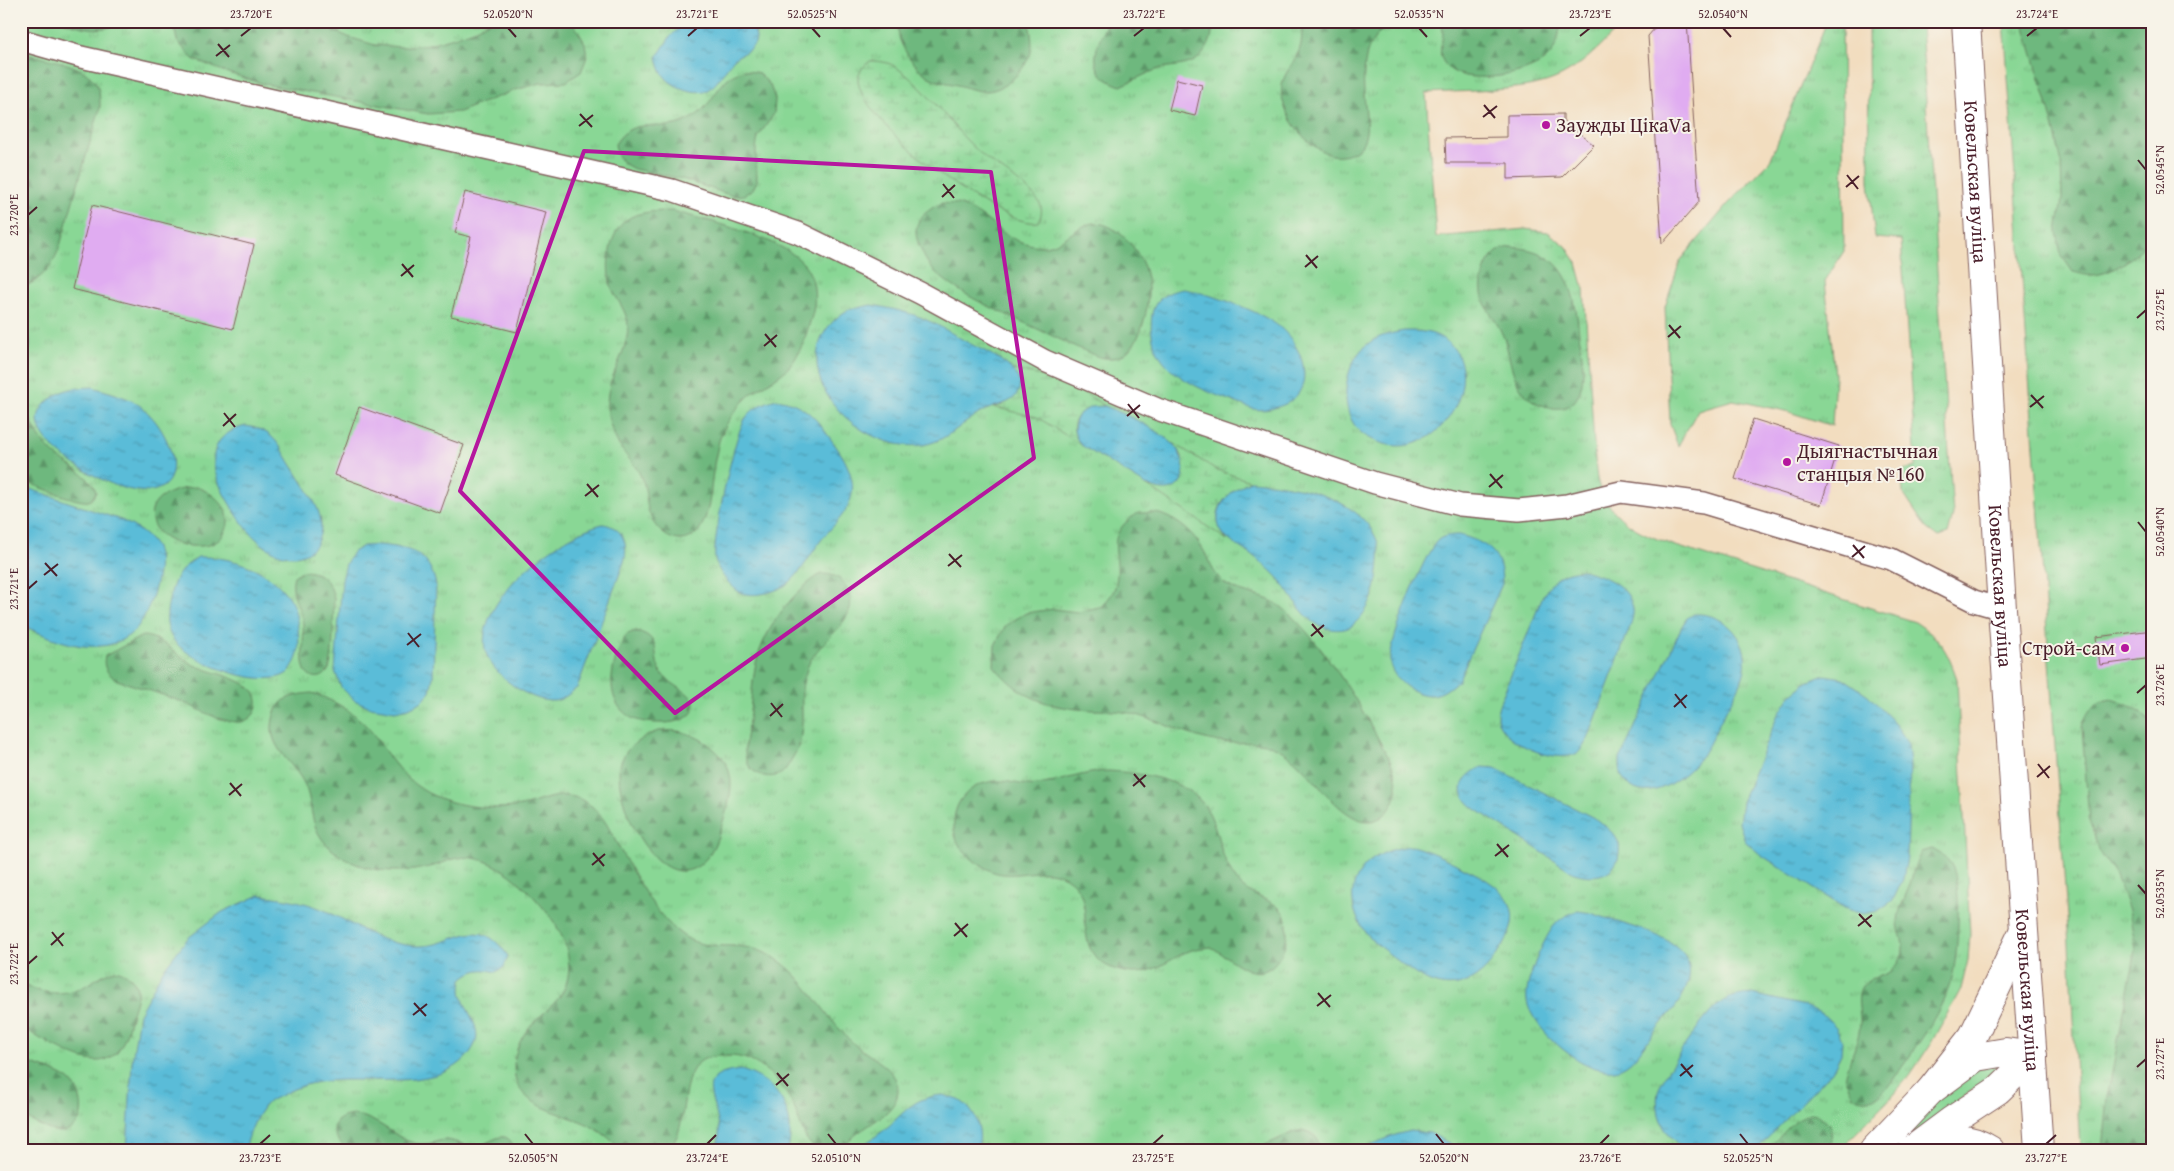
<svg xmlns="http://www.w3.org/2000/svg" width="2174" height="1171" viewBox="0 0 2174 1171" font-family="'Gentium Book Plus',serif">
<defs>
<pattern id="grass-tufts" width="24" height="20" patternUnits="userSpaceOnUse" patternTransform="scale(1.25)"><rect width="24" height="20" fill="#89d795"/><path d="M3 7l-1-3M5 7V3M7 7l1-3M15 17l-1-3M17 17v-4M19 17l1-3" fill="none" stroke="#78b881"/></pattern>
<pattern id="forest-firs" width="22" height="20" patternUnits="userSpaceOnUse" patternTransform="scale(1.25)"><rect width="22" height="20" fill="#6eb87e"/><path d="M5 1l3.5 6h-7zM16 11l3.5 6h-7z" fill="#5c9567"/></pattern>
<pattern id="wetland-marsh" width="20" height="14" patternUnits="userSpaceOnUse" patternTransform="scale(1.25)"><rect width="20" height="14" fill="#89d795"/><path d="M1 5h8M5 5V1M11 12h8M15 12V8" fill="none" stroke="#78b881"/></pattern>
<pattern id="water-ripples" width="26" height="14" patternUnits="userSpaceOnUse" patternTransform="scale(1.25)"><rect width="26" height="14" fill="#5abcd8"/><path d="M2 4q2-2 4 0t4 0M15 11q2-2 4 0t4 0" fill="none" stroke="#4c98af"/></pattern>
</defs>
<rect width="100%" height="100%" fill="#f7f3e8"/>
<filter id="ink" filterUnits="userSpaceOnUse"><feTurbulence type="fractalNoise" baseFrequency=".02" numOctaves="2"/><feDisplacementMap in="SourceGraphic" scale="10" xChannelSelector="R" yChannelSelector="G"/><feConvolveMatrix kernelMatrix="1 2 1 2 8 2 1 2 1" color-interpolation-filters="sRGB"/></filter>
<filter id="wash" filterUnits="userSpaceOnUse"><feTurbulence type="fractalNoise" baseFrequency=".0096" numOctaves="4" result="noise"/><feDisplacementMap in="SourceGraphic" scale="20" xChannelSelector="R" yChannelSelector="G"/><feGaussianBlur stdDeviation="1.12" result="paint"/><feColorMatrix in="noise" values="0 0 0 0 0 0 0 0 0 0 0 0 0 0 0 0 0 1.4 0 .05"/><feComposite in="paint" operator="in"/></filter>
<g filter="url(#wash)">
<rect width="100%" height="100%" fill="#f2ddbf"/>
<path fill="url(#grass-tufts)" stroke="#6a7b60" d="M21,21H1625C1604,42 1582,68 1554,79C1523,92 1461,91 1426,93L1436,237L1525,229L1548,232L1566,246L1577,263L1584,289L1595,459C1596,467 1596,478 1599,486C1613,522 1642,534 1676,546L1915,622C1941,639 1947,650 1957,679L1970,934L1968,960L1961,989L1930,1045L1910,1075L1886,1103L1839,1150H21Z
M1827,21H1842L1844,251L1825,281L1835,375L1832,426L1786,411L1733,400L1698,410L1678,446L1670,424L1665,307L1680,261L1728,204L1770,161Z
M1868,21H1920L1921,25L1953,515L1948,534L1938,537L1926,528L1903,493L1901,472L1916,465L1901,240L1875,238L1869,182Z
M2004,21H2153V1150H2080L2069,945Z
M1996,1064L1995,1073L1894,1150H1884L1968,1071Z"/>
<path fill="url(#forest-firs)" stroke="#5c6c54" d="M62,21H126C100,33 88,29 62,21Z
M173,21H314L348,37L375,45L402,47L429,44L454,37L476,29L490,21H572L585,43L587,57L581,72L566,82L541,83L515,90L459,112L428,114L264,84L228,73L193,59L177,41Z
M896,21H1028C1031,30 1033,43 1031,52C1025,70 1006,90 987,91C977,92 967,87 957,85C946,82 934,82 925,74C914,65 905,53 900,40C898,34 898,27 896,21Z
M1108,21H1211C1216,38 1204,60 1187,64C1177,67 1166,66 1156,70C1144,74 1133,81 1121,86C1085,75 1094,48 1108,21Z
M1301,21H1393C1382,30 1371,39 1367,53C1364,66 1363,78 1364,91C1364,110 1375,144 1351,153C1345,155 1338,156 1332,155C1306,148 1278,112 1282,85C1284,74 1292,65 1297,55C1303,44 1302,33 1301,21Z
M1440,21H1561C1559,35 1557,50 1546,59C1527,75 1472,85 1451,70C1429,53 1450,38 1440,21Z
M2023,21H2153V236C2138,254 2117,273 2092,275C2086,276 2079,273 2073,272L2061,255L2057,232L2062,199L2061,160L2052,120Z
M21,53C44,59 84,62 97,85C100,92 100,100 100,108L59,249C50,270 42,278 21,289Z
M744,70L759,73L770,85L775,99L774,114L758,137L756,149L757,181L753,189L744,195L733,196L682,179L634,169L623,163L617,154L615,144C636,112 658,135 687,121C708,111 713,93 727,79C731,75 739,73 744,70Z
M942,203C948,204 956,203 961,205C994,218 1001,243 1042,246C1067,247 1081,213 1108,226C1130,236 1147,262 1148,287C1149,310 1140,357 1111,358C1106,359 1100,357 1096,356C1069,344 1042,331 1016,319C988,306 955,292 933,270C925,261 921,250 917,239C912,220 927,210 942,203Z
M673,211C707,221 780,237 803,263C817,279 817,303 810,322C806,336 800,354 790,366C779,378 764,384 751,394C738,405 724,425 719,441C717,451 714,462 713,472C710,492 710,541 679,540C666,539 654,527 650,515C645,504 648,491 641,477C637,466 627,458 621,448C612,435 607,418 607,402C608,375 628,353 628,326C627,310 616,300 611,286C605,267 609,233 626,220C638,211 658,211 673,211Z
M1511,247C1565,250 1575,287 1579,334C1581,346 1583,359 1583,371C1583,383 1580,399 1570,405C1557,413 1536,405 1527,396C1511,380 1511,359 1504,338C1499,324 1489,314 1484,301C1478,285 1484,262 1497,252C1501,249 1506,248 1511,247Z
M21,402C32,420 37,439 54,454C65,463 93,477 96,492C94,495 93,499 89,501C79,504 33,484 21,480Z
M196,487C217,493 240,516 221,538C215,544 208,546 200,546C147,550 126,492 196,487Z
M1138,513C1145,513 1154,512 1160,514C1179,520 1196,535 1205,553C1210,564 1216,578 1227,585C1244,596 1266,594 1283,608C1320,640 1357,699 1380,742C1386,753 1394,765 1396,778C1399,789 1396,801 1389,810C1362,843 1326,793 1309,775C1299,764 1286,751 1272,746C1253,739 1239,745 1220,742C1191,738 1165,723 1137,715C1117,709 1097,711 1077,709C1041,705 1017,694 994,666L995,645L1006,625L1026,613L1053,609L1078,612L1103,606C1106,601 1112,595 1114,590C1126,555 1098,539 1138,513Z
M302,571C321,571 331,581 334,599C333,616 334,655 329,669C326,675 320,679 313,677C310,676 306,673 305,670C300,660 305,637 303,624C300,607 289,592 294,576Z
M821,574C832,574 840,576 846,587C866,621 815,639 807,669C805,676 802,684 802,691C801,713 806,737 793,757C790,762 786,770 782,773C770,781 752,775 747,762C742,750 747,733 749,721C751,703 752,685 755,668C761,634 791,592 821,574Z
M636,631C666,638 649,659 663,675C670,684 692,693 694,702C699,728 643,726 630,717C601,699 612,658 627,634Z
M142,636C162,636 176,656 194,665C209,672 248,679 255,694C259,701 257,710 253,715C248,720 243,723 236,722C218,721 199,709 182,702C161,694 139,687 117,680C108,674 102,668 105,656Z
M312,693C339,702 361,716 377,739C390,758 402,777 423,790C447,805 485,810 514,807C537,805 557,789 580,799C600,808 608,826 617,844C634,874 653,913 681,934C706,954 733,939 763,952C803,968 821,1014 852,1042C866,1056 897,1066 898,1089C899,1112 867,1124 853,1137C849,1141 845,1146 841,1150C834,1150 822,1152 815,1148C803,1140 801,1124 796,1112C785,1085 759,1054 726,1056C721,1056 713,1056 707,1058C680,1067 687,1114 677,1136C675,1141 669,1146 665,1150C653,1150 636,1153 624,1150C617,1148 611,1139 605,1135C597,1129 586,1123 577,1120C561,1114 542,1109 528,1098C507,1081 512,1049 528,1029C539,1015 558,1004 565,987C575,962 564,935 549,915C530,891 504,863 473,858C458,855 447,862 434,866C397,876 348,873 322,839C309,822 313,801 304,783C294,764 271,749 272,727C274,700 288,695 312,693Z
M2111,699C2128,704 2145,711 2153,728V1150H2102L2107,1097L2136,950L2129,910L2116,876L2100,852L2089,821L2082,727C2088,709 2093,703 2111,699Z
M658,731C664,731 671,730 677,731C698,734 723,751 729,771C733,782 730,798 727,809C721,827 716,851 701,864C657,899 609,795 621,762C627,745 643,737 658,731Z
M1108,771C1131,772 1169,777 1189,791C1220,812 1214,842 1230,870C1233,876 1239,884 1244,888C1263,903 1290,900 1287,934C1286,944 1283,954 1276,962C1256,987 1230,957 1211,947C1205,948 1198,948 1192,950C1164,960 1149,982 1114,969C1067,952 1100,903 1070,880C1046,861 1014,883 989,870C972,861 955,848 954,828C952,802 969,783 996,781C1010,780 1024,787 1038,785C1062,781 1084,772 1108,771Z
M1931,849C1941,853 1948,858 1953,868C1962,888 1958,956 1952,978C1942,1011 1920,1042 1900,1070C1894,1078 1889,1087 1881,1094C1872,1101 1862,1100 1853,1096L1845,1079C1848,1060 1859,1044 1860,1024C1861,1012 1855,997 1862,986C1873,972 1891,981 1901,958C1907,942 1898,935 1898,921C1899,907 1906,896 1910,884C1913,873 1915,862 1921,852Z
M116,970C123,972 131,976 135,983C141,994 133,1008 130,1020C121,1063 102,1070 64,1051C49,1044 35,1036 21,1026V984C42,994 64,997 85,986C96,980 103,973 116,970Z
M21,1060C36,1066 54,1070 68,1079C83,1090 89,1123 67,1131C54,1136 32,1122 21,1114Z
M1809,1113L1817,1114L1830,1125L1832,1141L1828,1150H1766L1795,1121Z
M354,1115C381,1117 401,1146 424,1144C432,1144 438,1140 446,1140C456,1141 467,1147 477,1146C492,1144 506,1124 515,1150H348C330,1136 327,1117 354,1115Z
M1302,1130C1313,1133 1320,1137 1319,1150H1252C1270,1145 1284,1134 1302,1130Z"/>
<path fill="url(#wetland-marsh)" stroke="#6a7b60" d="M870,61C880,61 888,62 896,67C932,92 954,133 988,160C1001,170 1034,190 1040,204C1043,211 1041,216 1038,222C998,229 860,121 858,80C858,71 864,66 870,61Z
M1009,369L1055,379L1086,394L1105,406C1081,408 1063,421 1081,445L1037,417L993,407L1003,405L1016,374Z
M1173,443L1217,470L1250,481C1224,494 1206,513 1227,540L1146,485C1160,491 1169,491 1181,481L1182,456Z"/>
<path fill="url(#water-ripples)" stroke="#526e82" d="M686,21H749C752,27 756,32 756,39C755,50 741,53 734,59C725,68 720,82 709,89C698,96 674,88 666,78C660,72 659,65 657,57L670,37Z
M1184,289C1210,294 1267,312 1285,332C1308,356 1315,397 1277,407C1269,410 1258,411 1250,408C1207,391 1144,375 1152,315C1154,298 1169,291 1184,289Z
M871,305C888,308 905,311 922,318C937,324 951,333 965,341C983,351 1003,358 1016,374C1019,379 1021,387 1018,392C1014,402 1002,404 993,407C974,414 959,429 941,439C883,469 787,391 826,330C831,323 840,314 848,310C855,308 863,307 871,305Z
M21,324C34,334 32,354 21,365Z
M1404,331C1415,331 1428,331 1438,336C1498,365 1438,480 1366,436C1335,417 1342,359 1372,341C1381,335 1393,333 1404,331Z
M93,387C108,392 126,396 139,405C178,434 195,508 123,488C99,481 10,436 47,402C63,388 73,388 93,387Z
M776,399C800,402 814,415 827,434C838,449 849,463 852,481C856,506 836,522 822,539C812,552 804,568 793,579C782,591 755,599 739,592C736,590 731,585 728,582C723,577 716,566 715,559C712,540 734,435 745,419C753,407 764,403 776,399Z
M1105,406C1127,415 1154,427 1172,443C1184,454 1191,481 1172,489C1163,492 1154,488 1146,485L1081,445C1072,433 1072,425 1080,413L1091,407Z
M246,426C253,427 260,429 267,433C280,442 287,459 296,472C309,494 331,518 316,544C312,551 302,556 294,556C265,557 245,528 231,506C212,476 199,437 246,426Z
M1250,481C1292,484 1358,496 1376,538C1381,548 1379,562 1378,572C1376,593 1369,611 1353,625C1345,632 1329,630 1320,626C1299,615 1291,591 1275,575C1268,568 1260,561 1252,555C1237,545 1212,535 1219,511C1223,496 1237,488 1250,481Z
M21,486L121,520C134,526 149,535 156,548C165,568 149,615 135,630C126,639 114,645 101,646C72,649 47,636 21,625Z
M603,524C623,527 629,544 624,562L577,688C570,693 563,700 554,701C529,702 490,674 485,649C476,598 559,534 603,524Z
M1460,535C1489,544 1502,552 1502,584L1458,681C1450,687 1443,694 1432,695C1414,696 1393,680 1390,663C1387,647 1425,550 1438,540C1444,535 1453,535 1460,535Z
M379,545C409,548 429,551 436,585L433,677L430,692L421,702L409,708L395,711L370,707L354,700L341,687L335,671L342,580L346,564L353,552L363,546Z
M198,557C233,556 274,570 292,603C296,610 297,620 298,628C299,639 300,652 295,662C293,665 290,672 286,674C262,690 183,661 171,636C164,623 167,609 170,596C175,576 181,568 198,557Z
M1582,570C1602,575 1630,585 1633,609C1634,613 1632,620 1631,624L1588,739C1585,743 1582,749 1579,752C1559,767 1499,742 1497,717C1497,713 1498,708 1499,705L1542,598C1553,578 1560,572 1582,570Z
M1694,614C1727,612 1754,644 1743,677C1739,690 1730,702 1724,714C1717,727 1711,742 1703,754C1690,773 1653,804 1630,786C1626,783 1623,778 1620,774V759L1682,626L1687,618Z
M1824,675L1843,678L1868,695L1893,721L1908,744L1910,765L1907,858L1903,879L1893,900L1878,911L1863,914L1846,909L1761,855L1745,841L1739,823L1742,802L1777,717L1791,695L1807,682Z
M1482,767L1495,768L1598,820C1605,826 1616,834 1619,844C1620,849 1619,855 1618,859C1610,878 1592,878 1574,873L1474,808C1454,792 1461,776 1482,767Z
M1412,846C1430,851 1447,859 1464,868C1505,887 1530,909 1498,953C1488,968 1476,981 1458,985C1433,989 1415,975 1397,960C1386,951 1371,942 1363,929C1336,885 1365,850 1412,846Z
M260,895C283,898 303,901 324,910C358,925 375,943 416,946C455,948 477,910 508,956L504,967L496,972C483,968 473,969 462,979C462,982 461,987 461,990C462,1008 483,1026 475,1044C452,1094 372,1076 328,1081C312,1082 296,1087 282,1095C278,1097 271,1099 268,1102C256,1114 249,1134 245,1150H127L132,1062L139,1014L163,970L188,938L222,912Z
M1578,911L1591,913C1606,918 1620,923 1634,927C1666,938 1704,951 1684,993C1677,1008 1662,1022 1652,1035C1643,1046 1635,1062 1621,1068C1591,1082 1532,1030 1527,1001C1524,983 1543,941 1553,927C1560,918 1568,914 1578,911Z
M1752,994L1805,1006L1823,1014L1836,1027L1842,1040L1841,1054L1832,1072L1756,1150H1684C1672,1139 1659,1125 1658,1108C1657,1103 1657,1097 1658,1092C1662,1074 1704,1016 1719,1004C1729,996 1740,995 1752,994Z
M741,1070C778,1081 797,1112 788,1150H716C718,1143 720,1134 719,1127C715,1097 693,1075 741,1070Z
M943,1095C948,1097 954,1098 959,1100C976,1110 984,1132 977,1150H857C865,1143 874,1138 883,1131C905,1113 912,1097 943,1095Z
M1410,1131L1430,1133L1462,1150H1365C1378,1140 1394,1135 1410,1131Z"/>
<g id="blocks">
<path fill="#e0acf1" d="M1661,21H1687L1699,202L1662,244L1648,36Z
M1177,79L1202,85L1195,116L1169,110Z
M1563,114V120L1594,145L1562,177L1508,179V163H1446L1445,138L1507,137V115Z
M465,192L546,212L517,332L451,316L471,237L455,233Z
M92,205L254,245L233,329L72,289Z
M359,407L464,445L440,513L335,475Z
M1753,419L1839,446L1821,505L1735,479Z
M2153,630V658L2100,665L2096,637Z"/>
</g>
</g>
<g filter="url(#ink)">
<use href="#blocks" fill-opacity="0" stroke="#85625f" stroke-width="1"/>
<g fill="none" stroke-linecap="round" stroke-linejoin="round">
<g stroke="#85625f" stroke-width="24">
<path id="street" d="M21,40L81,57L672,190L798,233L920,293L1045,361L1157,409L1375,483L1460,505L1519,510L1567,505L1621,492L1704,503L1891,559L1974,601L2002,609"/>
</g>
<g stroke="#85625f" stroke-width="30">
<path id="primary" d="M1874,1150L1930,1091L1976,1057L2006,1052L2033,1056
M1912,1150L1951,1121L1998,1090L2033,1056"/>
</g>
<g stroke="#85625f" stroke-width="30">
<g id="highway">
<path id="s1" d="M1966,21L2002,609L2039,1150"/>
<path d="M1930,1091L1973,1036L2023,932"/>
<path d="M1915,1150C1946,1141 1961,1132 1990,1150"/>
</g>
</g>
<use href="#street" stroke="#fff" stroke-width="21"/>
<use href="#primary" stroke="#fff" stroke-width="28"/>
<use href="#highway" stroke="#fff" stroke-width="28"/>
</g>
</g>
<path fill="none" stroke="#b5179e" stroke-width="4" stroke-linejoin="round" d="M584,151L991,172L1034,458L675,713L460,491Z"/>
<path fill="none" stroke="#4a1f2b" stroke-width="2" d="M508,28L516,37M812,28L820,37M1419,28L1427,37M1723,28L1731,37M241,36L251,28M688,36L697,28M1134,36L1144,28M1580,36L1590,28M2027,36L2037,28M218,44L229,57M216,56L230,45M1484,105L1495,118M580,114L592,127M1483,117L1497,106M579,126L593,115M2138,160L2146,170M1847,175L1858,189M943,184L954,198M1846,187L1859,176M942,197L955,185M28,215L37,207M1306,255L1317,268M402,264L413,277M1305,267L1318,256M401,276L414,265M2137,318L2146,310M1669,325L1680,338M765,334L776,347M1668,337L1681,326M764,346L777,335M2031,395L2043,408M1128,404L1139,418M2030,407L2044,396M224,413L235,427M1127,416L1140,405M223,426L236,414M1490,474L1502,488M587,484L598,497M1489,487L1503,475M585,496L599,485M2138,522L2146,532M1853,545L1864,558M949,554L961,567M1852,557L1865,546M45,563L57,576M948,566L962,555M44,575L58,564M28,589L37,581M1312,624L1323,637M408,633L419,647M1311,636L1324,625M407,645L421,634M2137,693L2146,685M1675,694L1686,708M771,703L782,717M1674,707L1687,695M770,716L783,704M2038,764L2049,778M1134,774L1145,787M2037,777L2050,766M230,783L241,796M1133,786L1146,775M229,795L242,784M1497,844L1508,857M593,853L604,866M1495,856L1509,845M592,865L605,854M2138,885L2146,894M1859,914L1871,927M955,923L967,937M1858,926L1872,915M52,932L63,946M954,936L968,924M51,945L64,933M28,964L37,956M1318,993L1330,1007M414,1003L426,1016M1317,1006L1331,995M413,1015L427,1004M1681,1064L1692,1077M2137,1067L2146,1059M777,1073L788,1086M1680,1076L1693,1065M776,1085L789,1074M525,1134L533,1144M828,1134L836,1144M1436,1134L1444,1144M1740,1134L1748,1144M260,1144L270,1135M707,1144L716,1135M1153,1144L1163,1135M1600,1144L1609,1135M2046,1144L2056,1135"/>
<g fill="#b5179e" stroke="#f7f3e8" stroke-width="2">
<circle cx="1546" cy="125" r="5"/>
<circle cx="1787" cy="462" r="5"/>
<circle cx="2125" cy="648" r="5"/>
</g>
<g text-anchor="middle" stroke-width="4" stroke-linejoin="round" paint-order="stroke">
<g font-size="20" fill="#4a1f2b" stroke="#f7f3e8" text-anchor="start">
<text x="1556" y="132">Заужды ЦікаVа</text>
<text x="1797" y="458">Дыягнастычная<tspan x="1797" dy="23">станцыя №160</tspan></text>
<text x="2115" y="655" text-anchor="end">Строй-сам</text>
</g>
<g font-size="20" fill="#4a1f2b" stroke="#f7f3e8">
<text dy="7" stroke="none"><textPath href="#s1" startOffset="161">Ковельская вуліца</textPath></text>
<text dy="7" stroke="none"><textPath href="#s1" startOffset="566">Ковельская вуліца</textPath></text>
<text dy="7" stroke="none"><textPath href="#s1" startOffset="971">Ковельская вуліца</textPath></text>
</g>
</g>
<rect width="2174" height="1171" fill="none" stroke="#f7f3e8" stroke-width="55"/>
<rect x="28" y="28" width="2118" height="1116" fill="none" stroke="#4a1f2b" stroke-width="2"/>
<g font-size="12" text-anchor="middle" fill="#4a1f2b">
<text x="251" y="18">23.720°E</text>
<text x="508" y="18">52.0520°N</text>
<text x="697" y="18">23.721°E</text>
<text x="812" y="18">52.0525°N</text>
<text x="1144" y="18">23.722°E</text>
<text x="1419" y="18">52.0535°N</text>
<text x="1590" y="18">23.723°E</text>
<text x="1723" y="18">52.0540°N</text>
<text x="2037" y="18">23.724°E</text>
<text transform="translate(2160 170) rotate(-90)" y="4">52.0545°N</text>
<text transform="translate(14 215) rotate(-90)" y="4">23.720°E</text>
<text transform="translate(2160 310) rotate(-90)" y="4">23.725°E</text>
<text transform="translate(2160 532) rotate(-90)" y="4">52.0540°N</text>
<text transform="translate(14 589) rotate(-90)" y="4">23.721°E</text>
<text transform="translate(2160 685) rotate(-90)" y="4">23.726°E</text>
<text transform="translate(2160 894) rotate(-90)" y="4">52.0535°N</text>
<text transform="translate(14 964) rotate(-90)" y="4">23.722°E</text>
<text transform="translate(2160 1059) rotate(-90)" y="4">23.727°E</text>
<text x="260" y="1162">23.723°E</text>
<text x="533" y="1162">52.0505°N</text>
<text x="707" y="1162">23.724°E</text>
<text x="836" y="1162">52.0510°N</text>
<text x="1153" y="1162">23.725°E</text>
<text x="1444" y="1162">52.0520°N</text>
<text x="1600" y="1162">23.726°E</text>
<text x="1748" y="1162">52.0525°N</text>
<text x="2046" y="1162">23.727°E</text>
</g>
</svg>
